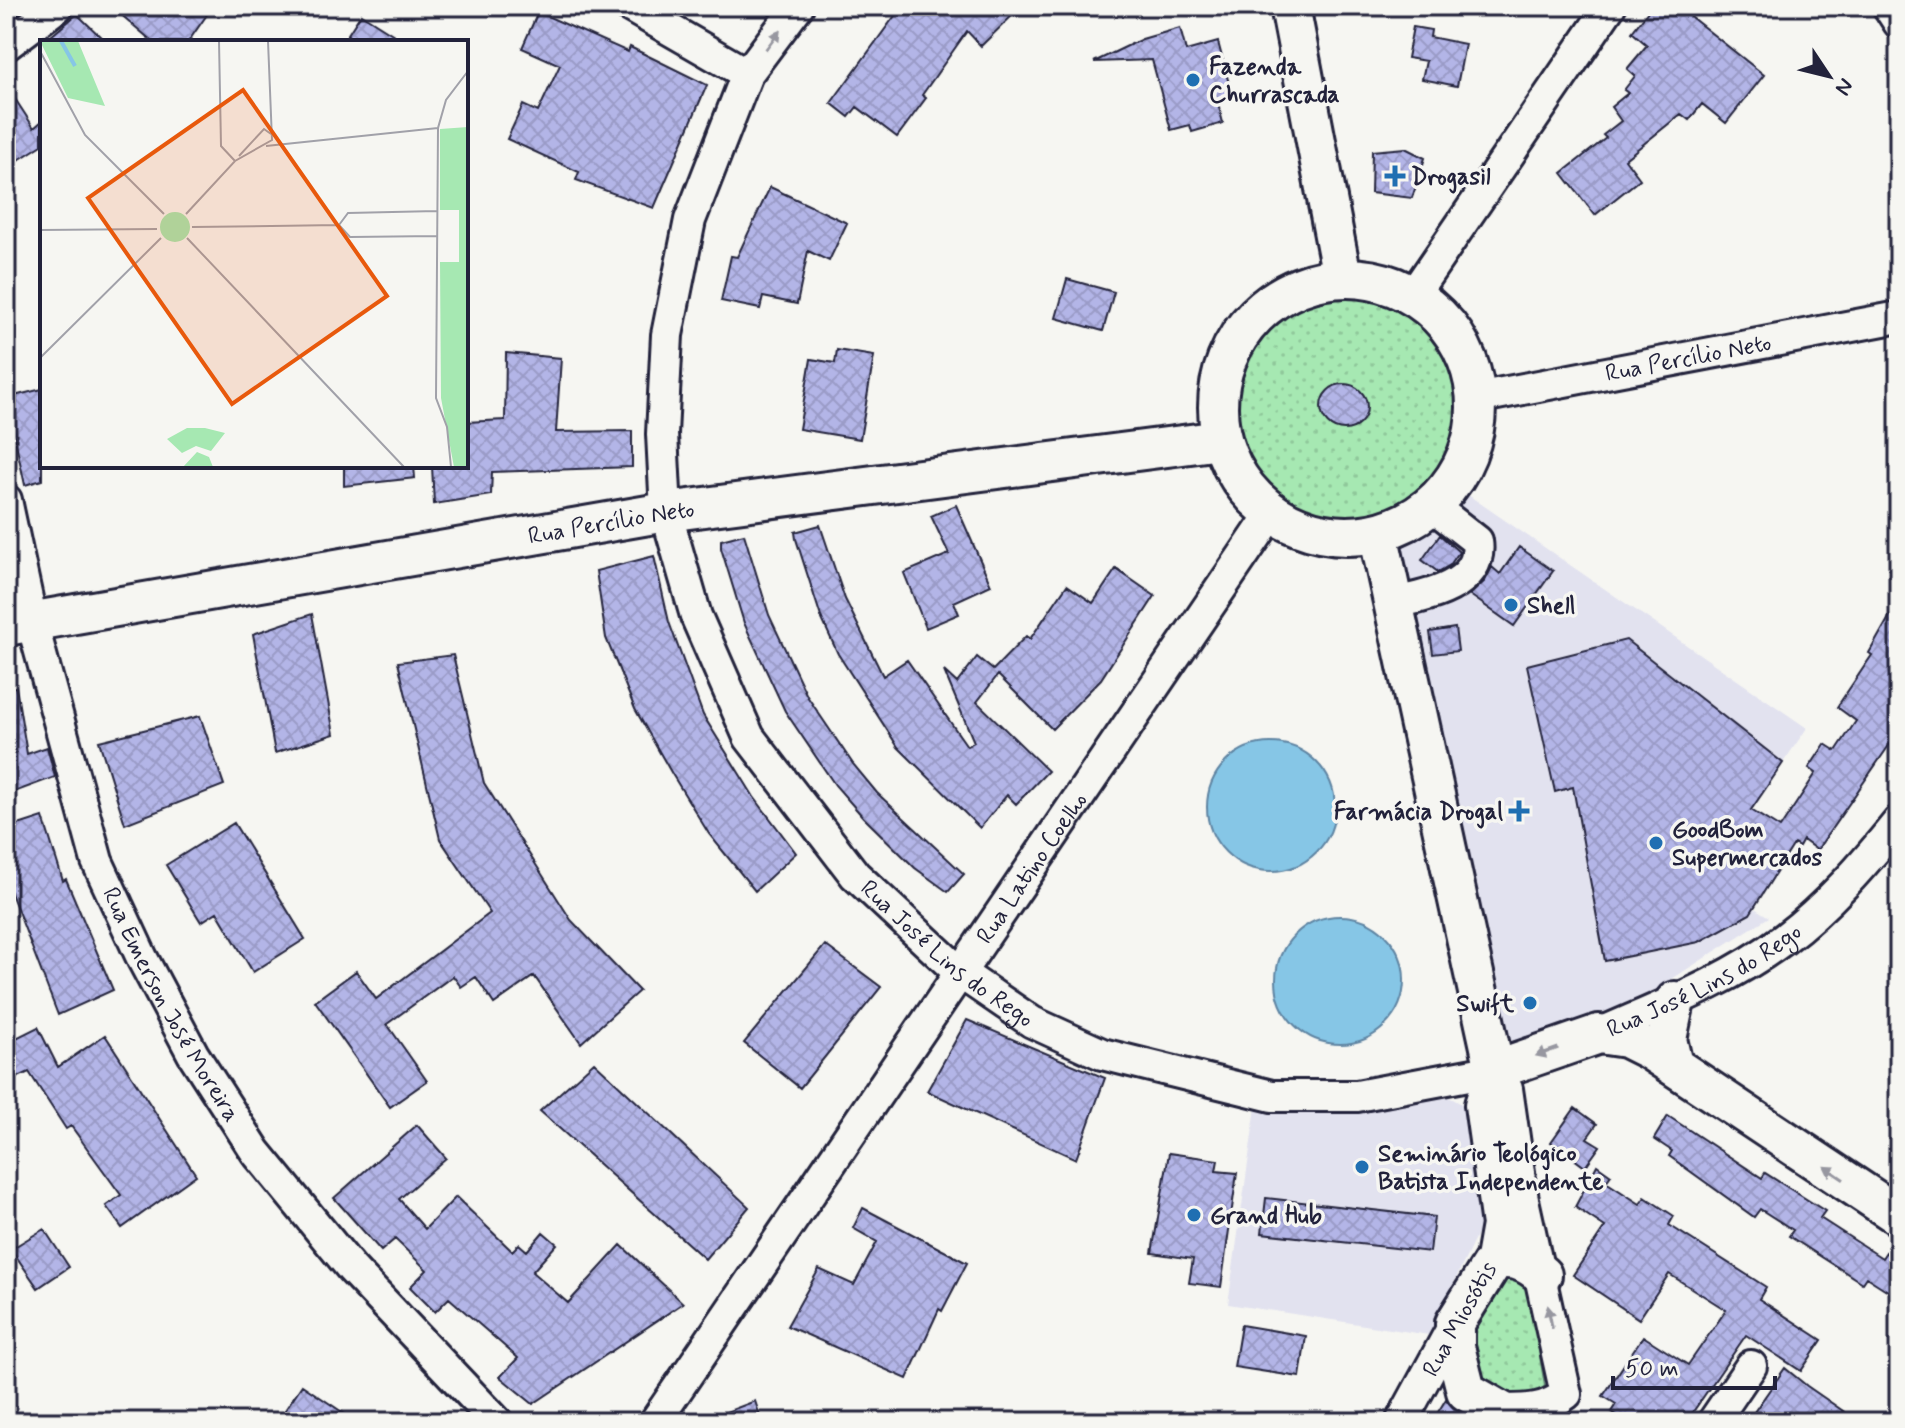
<svg xmlns="http://www.w3.org/2000/svg" width="1905" height="1428" viewBox="0 0 1905 1428" font-family="Mynerve,sans-serif">
<defs>
<pattern id="green-dots" width="8" height="8" patternUnits="userSpaceOnUse" patternTransform="scale(2)"><rect width="8" height="8" fill="#a6e8b2"/><path d="M2 2h.1M6 6h.1" fill="none" stroke="#8fc79a" stroke-width="1.8" stroke-linecap="round"/></pattern>
<pattern id="building-cross-hatch" width="8" height="8" patternUnits="userSpaceOnUse" patternTransform="scale(2)"><rect width="8" height="8" fill="#b3b5e7"/><path d="M0 0l8 8M0 8l8-8" fill="none" stroke="#9a9bc7"/></pattern>
</defs>
<rect width="100%" height="100%" fill="#f6f6f2"/>
<filter id="ink" filterUnits="userSpaceOnUse"><feTurbulence type="fractalNoise" baseFrequency=".0125" numOctaves="2"/><feDisplacementMap in="SourceGraphic" scale="16" xChannelSelector="R" yChannelSelector="G"/><feConvolveMatrix kernelMatrix="1 2 1 2 8 2 1 2 1" color-interpolation-filters="sRGB"/></filter>
<g filter="url(#ink)">
<path fill="#e2e2ef" d="M1461,490L1807,728L1704,877L1769,917L1609,1019L1500,1057L1384,538L1410,529Z
M1447,1096L1471,1109L1482,1224L1429,1335L1228,1304L1257,1100L1381,1106Z"/>
<path fill="url(#green-dots)" stroke="#648576" stroke-width="2" d="M1236 408a110 110 0 1 1 220 0a110 110 0 1 1-220 0Z
M1526,1273L1545,1386L1533,1398C1503,1400 1487,1389 1467,1368L1476,1309L1496,1279Z"/>
<path fill="#86c6e6" stroke="#5e84a2" stroke-width="2" d="M1207 807a64 64 0 1 1 128 0a64 64 0 1 1-128 0Z
M1276 980a64 64 0 1 1 128 0a64 64 0 1 1-128 0Z"/>
<path fill="url(#building-cross-hatch)" stroke="#22223b" stroke-width="2" d="M111,6H213L188,42H153Z
M902,6H1022L981,46L967,31L922,95L926,98L897,137L857,107L849,117L831,103Z
M1652,6H1677L1764,75L1726,123L1702,104L1689,120L1681,114L1625,159L1640,179L1595,215L1562,173L1606,138L1603,135L1621,121L1611,107L1628,93L1624,90L1635,76L1627,69L1647,45L1632,32Z
M538,12L628,52L630,47L707,85L654,208L576,180L579,172L507,139L523,105L538,112L560,65L522,48Z
M77,14L106,42H44L69,21Z
M361,14L405,42H343Z
M1413,27L1431,30L1430,37L1465,44L1457,86L1422,79L1426,61L1407,58Z
M1180,28L1186,51L1218,42L1233,99L1218,103L1223,123L1192,132L1190,125L1171,130L1152,60L1094,62L1142,39Z
M6,85L34,128L42,121V145L6,168Z
M1405,148L1425,158L1412,198L1371,193L1372,151Z
M770,187L847,223L829,261L808,251L797,304L763,297L760,309L721,301L731,256L737,257Z
M1067,279L1114,292L1103,331L1056,318Z
M837,350L874,356L860,439L799,429L811,359L835,363Z
M506,353L561,358L556,432L632,431V467L492,472L491,495L434,504L432,466H466V422L505,420Z
M1321 407a23 23 0 1 1 46 0a23 23 0 1 1-46 0Z
M42,389V480L25,485L6,398Z
M344,466H414L415,478L344,486Z
M956,505L991,585L954,602L959,614L926,628L904,573L949,554L931,516Z
M820,525L845,599L883,676L907,660L967,746L974,742L944,671L957,683L977,657L993,670L1026,636L1030,639L1067,585L1093,603L1116,569L1155,596L1101,679L1052,729L998,675L977,702L1048,771L1016,804L1007,795L980,828L898,747L838,654L821,617L796,539L795,532Z
M744,534L769,615L807,696L853,764L877,793L964,874L948,892L915,868L863,817L835,785L785,711L744,623L721,548V540Z
M1440,535L1459,552L1450,565L1438,572L1422,560Z
M1519,547L1553,571L1514,626L1470,595L1485,581L1492,567L1500,574Z
M654,556L669,622L703,715L754,797L796,853L755,891L709,834L672,774L635,709L606,638L596,571Z
M1899,600V731L1817,850L1803,840L1799,847L1794,844L1750,914L1699,942L1605,961L1573,787L1555,792L1527,665L1626,640L1783,763L1751,810L1780,828L1816,773L1809,768L1825,744L1836,751L1856,721L1837,707L1872,655L1869,653Z
M312,614L334,734L275,753L253,634Z
M1455,628L1458,651L1433,654L1430,632Z
M453,655L484,783L571,920L639,991L581,1043L534,976L494,1004L476,977L461,987L453,976L387,1024L427,1081L390,1107L315,1001L356,971L376,999L490,913L440,839L398,662Z
M16,687L27,754L47,747L55,777L6,795V688Z
M200,716L224,785L125,824L99,741Z
M43,817L63,881L66,879L113,990L58,1015L6,880V829Z
M234,823L305,939L253,972L217,912L201,922L166,865Z
M825,945L881,987L800,1088L744,1043Z
M967,1020L1105,1078L1076,1159L927,1091Z
M38,1027L58,1067L105,1035L196,1175L122,1228L106,1206L121,1195L71,1126L66,1129L29,1072L6,1083V1043Z
M594,1062L749,1207L705,1259L540,1111Z
M1575,1108L1597,1124L1587,1138L1600,1146L1585,1167L1551,1142Z
M1668,1116L1762,1178L1765,1173L1825,1211L1820,1218L1882,1258L1886,1252L1899,1261V1298L1866,1277L1862,1283L1789,1236L1793,1230L1760,1209L1754,1217L1669,1156L1672,1151L1654,1139Z
M417,1125L446,1158L399,1199L425,1229L456,1197L512,1251L519,1244L527,1251L543,1232L557,1244L532,1272L568,1303L621,1245L683,1303L533,1404L500,1377L518,1358L449,1298L435,1312L410,1287L427,1270L395,1239L381,1251L334,1198Z
M1169,1153L1218,1160L1216,1171L1237,1173L1221,1287L1189,1283L1193,1259L1152,1253Z
M1597,1165L1611,1175L1606,1182L1640,1204L1645,1197L1674,1216L1669,1225L1766,1287L1759,1299L1822,1340L1801,1371L1746,1335L1686,1422H1627L1611,1412L1616,1404L1603,1396L1643,1336L1688,1365L1726,1310L1669,1274L1639,1319L1573,1275L1605,1227L1575,1207Z
M1266,1198L1434,1217L1430,1252L1262,1233Z
M863,1208L967,1263L942,1311L939,1309L907,1379L787,1326L819,1269L854,1285L877,1242L853,1228Z
M44,1229L69,1267L38,1288L11,1249Z
M1241,1325L1306,1336L1300,1377L1234,1367Z
M1785,1368L1807,1386L1859,1422H1747Z
M302,1385L357,1422H277Z
M1446,1399L1455,1410L1476,1422H1432Z
M755,1401L762,1422H705V1420Z"/>
<g fill="none" stroke-linecap="round" stroke-linejoin="round">
<g stroke="#22223b" stroke-width="36">
<g id="minor">
<path d="M629,6L747,74"/>
<path id="s1" d="M798,6L747,74L690,220L667,335L662,434L666,512L696,616L749,737L855,875L959,972L1032,1022L1102,1054L1272,1096H1357L1495,1070L1507,1089L1523,1200L1566,1394C1544,1411 1526,1410 1499,1410"/>
<path d="M1888,6L1899,23"/>
<path d="M6,45L58,6"/>
<path d="M1413,295L1610,6"/>
<path id="s2" d="M1476,398L1899,317"/>
<path id="s3" d="M6,500L32,622L97,861L142,958L193,1054L256,1152L352,1269L497,1422"/>
<path d="M1393,603C1424,597 1484,586 1477,541L1431,505"/>
<path id="s4" d="M1599,1034C1662,1006 1728,981 1784,939C1828,906 1865,863 1899,821"/>
<path id="s5" d="M655,1422L1272,513"/>
<path d="M1401,1422L1455,1323"/>
<path d="M1713,1422L1751,1366"/>
</g>
</g>
<g stroke="#22223b" stroke-width="44">
<g id="major">
<path d="M1290,6L1342,277"/>
<circle cx="1347" cy="407" r="129"/>
<path d="M1378,533L1495,1070L1484,1105L1501,1225L1495,1259L1455,1323V1347L1466,1391L1520,1422"/>
<path id="s6" d="M6,626L666,512L1221,440"/>
<path d="M1673,1065L1667,1039L1675,1001"/>
<path d="M1495,1070L1599,1034L1626,1038L1648,1049L1899,1216"/>
<path d="M1495,1259C1516,1258 1526,1261 1542,1275"/>
</g>
</g>
<use href="#minor" stroke="#f6f6f2" stroke-width="30"/>
<use href="#major" stroke="#f6f6f2" stroke-width="38"/>
</g>
<defs><path id="oneway-solid" d="M-6-.8H1V-3.2L6.5 0L1 3.2V.8H-6Z" transform="scale(2)"/></defs>
<g fill="#9797a0">
<use href="#oneway-solid" transform="translate(773 40) rotate(-53)"/>
<use href="#oneway-solid" transform="translate(1547 1052) rotate(161)"/>
<use href="#oneway-solid" transform="translate(1834 1173) rotate(-146)"/>
<use href="#oneway-solid" transform="translate(1550 1317) rotate(-101)"/>
</g>
</g>
<g fill="#1f6fb2" stroke="#f6f6f2" stroke-width="3">
<circle cx="1193" cy="80" r="8"/>
<path d="M1391 164h8v8h8v8h-8v8h-8v-8h-8v-8h8z"/>
<circle cx="1511" cy="605" r="8"/>
<path d="M1515 799h8v8h8v8h-8v8h-8v-8h-8v-8h8z"/>
<circle cx="1656" cy="843" r="8"/>
<circle cx="1530" cy="1003" r="8"/>
<circle cx="1362" cy="1167" r="8"/>
<circle cx="1194" cy="1215" r="8"/>
</g>
<g text-anchor="middle" stroke-width="7" stroke-linejoin="round" paint-order="stroke">
<g font-size="24" font-weight="bold" fill="#22223b" stroke="#f6f6f2" text-anchor="start">
<text x="1209" y="74">Fazenda<tspan x="1209" dy="28">Churrascada</tspan></text>
<text x="1411" y="184">Drogasil</text>
<text x="1527" y="613">Shell</text>
<text x="1503" y="819" text-anchor="end">Farmácia Drogal</text>
<text x="1672" y="837">GoodBom<tspan x="1672" dy="28">Supermercados</tspan></text>
<text x="1514" y="1011" text-anchor="end">Swift</text>
<text x="1378" y="1161">Seminário Teológico<tspan x="1378" dy="28">Batista Independente</tspan></text>
<text x="1210" y="1223">Grand Hub</text>
</g>
<g font-size="24" fill="#22223b" stroke="#f6f6f2">
<text dy="8" stroke="none"><textPath href="#s2" startOffset="216">Rua Percílio Neto</textPath></text>
<text dy="8" stroke="none"><textPath href="#s6" startOffset="614">Rua Percílio Neto</textPath></text>
<text dy="8" stroke="none"><textPath href="#s5" startOffset="670">Rua Latino Coelho</textPath></text>
<text dy="8" stroke="none"><textPath href="#s1" startOffset="1072">Rua José Lins do Rego</textPath></text>
<text dy="8" stroke="none"><textPath href="#s4" startOffset="118">Rua José Lins do Rego</textPath></text>
<text dy="8" stroke="none"><textPath href="#s3" startOffset="534">Rua Emerson José Moreira</textPath></text>
<text transform="translate(1459 1319) rotate(-61)" y="8">Rua Miosótis</text>
</g>
</g>
<g transform="translate(40 40)">
<rect width="428" height="428" fill="#f6f6f2"/>
<path d="M0,1H38L65,66L28,58ZM428,87V427H414L401,358L400,222H419V170H400V89ZM120 187a15 15 0 1 1 30 0a15 15 0 1 1-30 0ZM147,388H165L185,393L171,411L156,406L142,413L127,399ZM157,412L169,417L173,427H143Z" fill="#a6e8b2"/>
<path fill="none" stroke="#86c6e6" stroke-width="4" d="M21,1L35,26"/>
<path fill="none" stroke="#a1a1a9" stroke-width="2" d="M179,1L181,106L195,121M0,11L45,95L124,174M226,106L398,88M199,116L224,89L231,94M146,174L195,121L232,100L228,1M299,185L308,173L397,171M299,185L310,197L397,196M152,187L299,185M0,190L117,189M147,198L364,427M0,318L121,198M411,427L407,387L396,358L398,88L406,60L428,31"/>
<path fill="#e8590c" fill-opacity="0.15" stroke="#e8590c" stroke-width="4" d="M203,50L347,256L192,364L48,158Z"/>
<rect width="428" height="428" fill="none" stroke="#22223b" stroke-width="4"/>
</g>
<rect width="1905" height="1428" fill="none" stroke="#f6f6f2" stroke-width="32"/>
<rect x="16" y="16" width="1873" height="1396" fill="none" stroke="#22223b" stroke-width="3" filter="url(#ink)"/>
<g transform="translate(1829 76) rotate(125)" stroke="#f6f6f2" stroke-width="6" paint-order="stroke">
<path d="M0-6L14 30L0 20L-14 30Z" fill="#22223b"/>
<text y="-12" font-size="22" font-weight="bold" text-anchor="middle" fill="#22223b">N</text>
</g>
<path d="M1613 1376v12h162v-12" fill="none" stroke="#22223b" stroke-width="4"/>
<text x="1625" y="1376" font-size="24" fill="#22223b" stroke="#f6f6f2" stroke-width="6" paint-order="stroke">50 m</text>
</svg>
